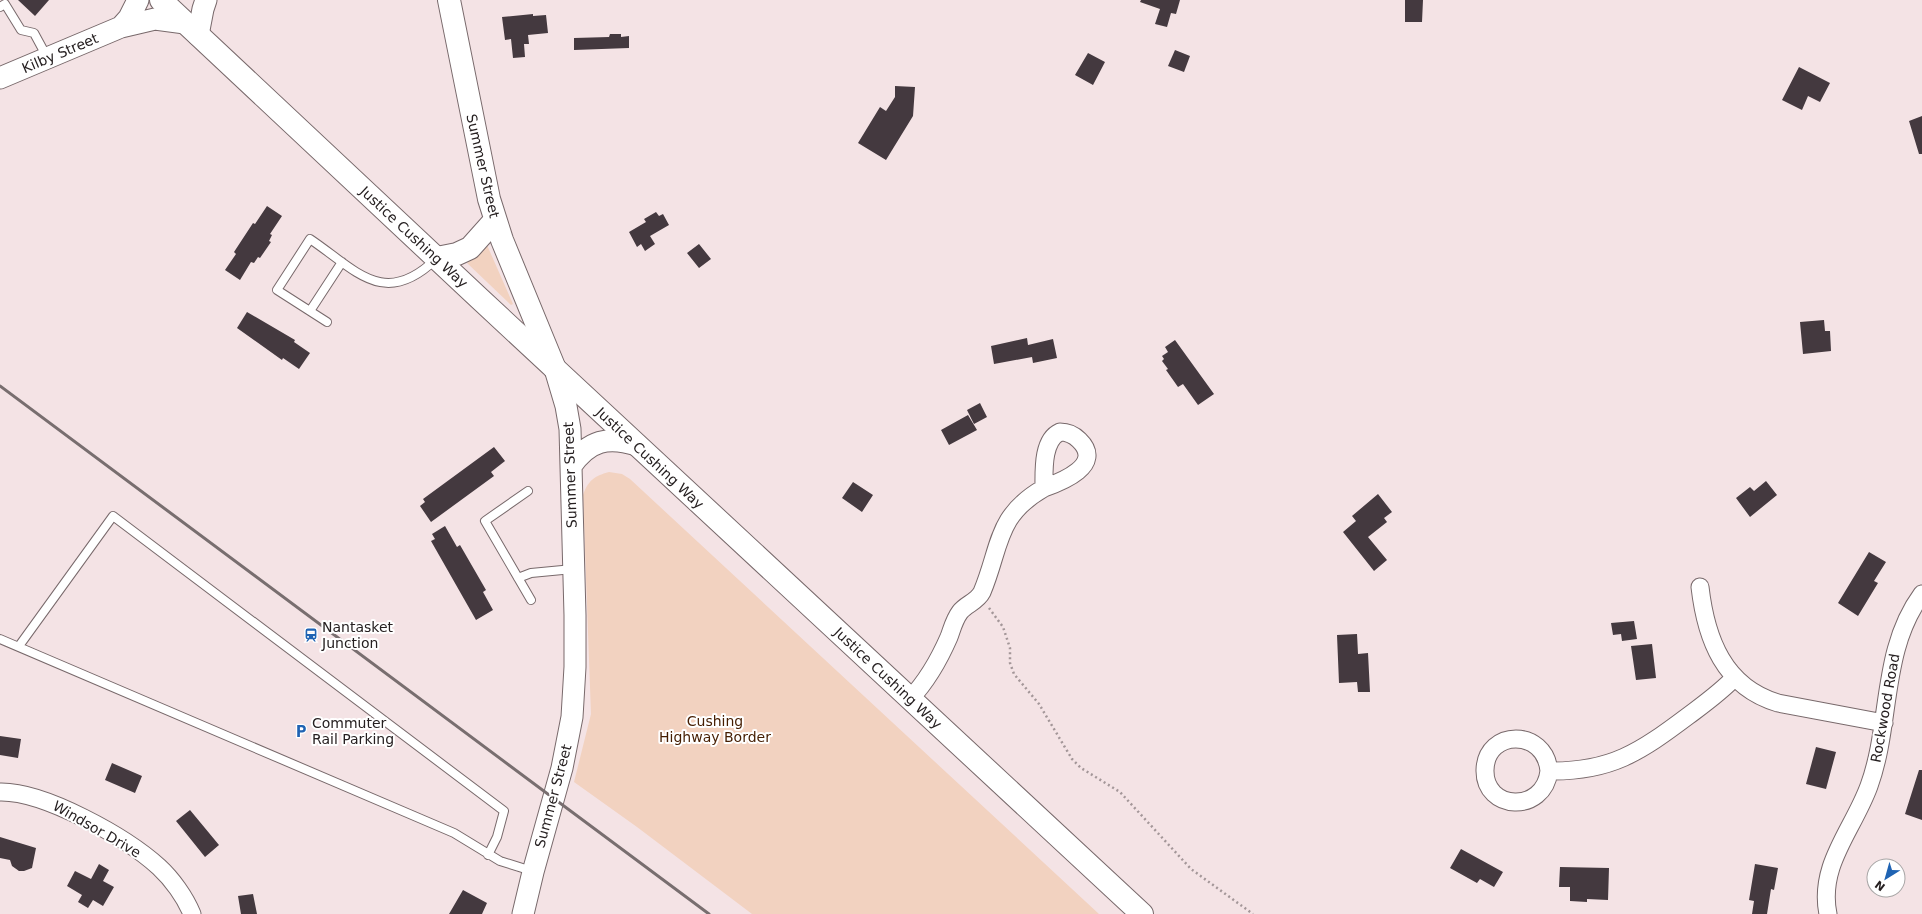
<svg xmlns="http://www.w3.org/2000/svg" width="1922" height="914" viewBox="0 0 1922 914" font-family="'DejaVu Sans',sans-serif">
<rect width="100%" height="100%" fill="#f4e3e5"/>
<path fill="#f2d2c0" d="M487,245L513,304L511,305L467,263Z
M609,472L622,474L630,479L1099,914H752L637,827L574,782L591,714L583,495C588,481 594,476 609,472Z"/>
<path fill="#44393f" d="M18,0H49L35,16Z
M1141,0H1180L1176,14L1171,13L1167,27L1155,24L1160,9L1140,2Z
M1405,0H1423L1422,22H1405Z
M533,14V16L546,15L548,33L528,35L529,44H524L525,57L513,58L511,39L505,40L502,17Z
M610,34H621V37L629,36V48L574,50V38L609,37Z
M1175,50L1190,56L1184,72L1168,66Z
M1088,53L1105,62L1093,85L1075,75Z
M1799,67L1830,83L1820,102L1808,96L1802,110L1782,100Z
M895,86L915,87L913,116L886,160L858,143L880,107L886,111L895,97Z
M1922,116V154H1919L1909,121Z
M267,206L282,216L270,234L272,235L269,241L271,242L260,258L258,257L254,263L251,262L240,280L225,270L236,254L234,252L253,223L255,224Z
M656,212L659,216L663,214L669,225L650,236L655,244L645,251L641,244L637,247L629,232L646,222L644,219Z
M699,244L711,259L699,268L687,253Z
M247,312L295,340L294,342L310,353L299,369L283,358L282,360L237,328Z
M1824,320L1825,331H1830L1831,351L1803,354L1800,322Z
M1027,338L1028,345L1053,339L1057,358L1033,363L1032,357L994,364L991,346Z
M1175,340L1214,394L1198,405L1183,384L1178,387L1166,370L1168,369L1162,361L1164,359L1162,356L1168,352L1165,347Z
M980,403L987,417L974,424L967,410Z
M968,415L977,430L949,445L941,430Z
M494,447L505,461L491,472L494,476L431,522L420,506L425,502L423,499Z
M1766,481L1777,495L1750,517L1736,498L1750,487L1754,491Z
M853,482L873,495L862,512L842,498Z
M1378,494L1392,512L1384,518L1387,522L1368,537L1387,560L1374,571L1343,532L1356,521L1352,516Z
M445,526L457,547L460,545L486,590L483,592L493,610L476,620L431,541L435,539L432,534Z
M1869,552L1886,562L1874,581L1878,583L1858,616L1838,603Z
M1634,621L1637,639L1622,641L1621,634L1613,635L1611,623Z
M1357,634L1358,654L1368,653L1370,692H1358L1357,682L1339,683L1337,635Z
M1652,644L1656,678L1636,680L1631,646Z
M0,736L21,739L18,758L0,755Z
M1816,747L1836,752L1826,789L1806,784Z
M112,763L142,776L135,793L105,780Z
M1919,770H1922V820L1905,814Z
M190,810L219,845L205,857L176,821Z
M0,837L36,848L32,868L24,871H19L12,866L10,860L0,858Z
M1461,849L1503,872L1494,887L1480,879L1477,883L1450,868Z
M99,864L109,870L103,881L114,887L103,906L93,900L88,908L78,902L82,895L67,886L75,871L91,879Z
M1755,864L1778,868L1774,890L1771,889L1767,914H1752L1754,901L1749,900Z
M1560,867L1609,868L1608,900L1587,899V902L1570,901V887H1559Z
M463,890L487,903L482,914H449Z
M253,894L257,914H241L238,896Z"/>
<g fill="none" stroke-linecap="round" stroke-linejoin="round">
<g stroke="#78696b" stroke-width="10">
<path id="service" d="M0,7L5,4L21,30L34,33L47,57
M310,311L342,262
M327,322L277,290L310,239C356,270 384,309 436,259
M528,491L485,521L531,600
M518,578L531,573L573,569
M0,639L454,833L500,861L532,871
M19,646L113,516L504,811L497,837L488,855"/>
</g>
<g stroke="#78696b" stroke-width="19">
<path id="minor" d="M1700,587C1706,639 1724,687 1778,703L1884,723
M910,699C927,681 939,660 949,637C952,629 954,620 960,612C966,604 977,602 982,592C1001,547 995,516 1044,488C1044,472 1042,440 1060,432C1068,432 1074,435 1079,440C1105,465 1061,482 1044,488
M1549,771C1544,814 1484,811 1485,770C1486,729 1545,728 1549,771C1611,772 1640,752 1688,716C1704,704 1721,692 1735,677
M0,792C44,791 126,837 159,867C172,879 185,897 192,914
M1828,914C1818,865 1853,830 1869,786C1892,723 1880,651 1922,594"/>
</g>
<g stroke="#78696b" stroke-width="23">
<path id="tertiary" d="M121,27L129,18L138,0
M198,35L203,9L206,0
M0,78L121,27L155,19L185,23
M571,466C589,440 608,436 637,445
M523,914L533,872L562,768L572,717L575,667V615L570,429L566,406L555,369"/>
</g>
<g stroke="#78696b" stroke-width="24">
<path id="secondary" d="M449,0L489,199L502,240L555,369
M437,258L457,254L470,248L495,220"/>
</g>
<g stroke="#78696b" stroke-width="24">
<path id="primary" d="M161,0L480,299L1142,914"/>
</g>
<path stroke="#a39698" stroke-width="2.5" stroke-dasharray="2 3" stroke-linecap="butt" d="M989,608L1003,627L1010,648V663L1014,674L1039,704L1072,759L1081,768L1120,792L1191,869L1253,914"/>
<use href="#service" stroke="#fff" stroke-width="8"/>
<use href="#minor" stroke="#fff" stroke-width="17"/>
<use href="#tertiary" stroke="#fff" stroke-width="21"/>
<use href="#secondary" stroke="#fff" stroke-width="22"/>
<use href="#primary" stroke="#fff" stroke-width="22"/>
<path stroke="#786e6f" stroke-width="3" d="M0,386L709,914"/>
</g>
<defs>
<g id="station-bare" transform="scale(1.08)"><path d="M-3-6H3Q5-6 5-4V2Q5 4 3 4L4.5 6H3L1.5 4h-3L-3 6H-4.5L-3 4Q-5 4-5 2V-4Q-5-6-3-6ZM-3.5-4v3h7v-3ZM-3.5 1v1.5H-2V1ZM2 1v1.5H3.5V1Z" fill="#1f63b3" stroke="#fff" stroke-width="2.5" paint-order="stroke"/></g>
<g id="parking-bare" transform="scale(1.08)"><path d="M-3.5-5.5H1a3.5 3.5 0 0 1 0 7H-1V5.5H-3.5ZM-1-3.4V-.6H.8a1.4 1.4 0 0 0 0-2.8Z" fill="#1f63b3" stroke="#fff" stroke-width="2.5" paint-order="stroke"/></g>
</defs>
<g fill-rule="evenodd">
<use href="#station-bare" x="311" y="635"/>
<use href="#parking-bare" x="301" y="731"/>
</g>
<g text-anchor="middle" stroke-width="4" stroke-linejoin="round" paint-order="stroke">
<g font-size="14" fill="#262021" stroke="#fff">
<text transform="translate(60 53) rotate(-23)" y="5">Kilby Street</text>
<text transform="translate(483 166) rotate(77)" y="5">Summer Street</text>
<text transform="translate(414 237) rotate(43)" y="5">Justice Cushing Way</text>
<text transform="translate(650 458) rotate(43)" y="5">Justice Cushing Way</text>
<text transform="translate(570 475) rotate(-92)" y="5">Summer Street</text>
<text transform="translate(888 678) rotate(43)" y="5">Justice Cushing Way</text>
<text transform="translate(1885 708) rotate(-80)" y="5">Rockwood Road</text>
<text transform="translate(553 796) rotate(-75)" y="5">Summer Street</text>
<text transform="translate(97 829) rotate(30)" y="5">Windsor Drive</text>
</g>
<g font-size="14" fill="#262021" stroke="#fff" text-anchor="start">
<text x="322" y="632">Nantasket<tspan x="322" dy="16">Junction</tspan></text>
<text x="312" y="728">Commuter<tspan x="312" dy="16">Rail Parking</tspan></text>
</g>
<g font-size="14" fill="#451d00" stroke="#fff">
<text x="715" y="726">Cushing<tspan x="715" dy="16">Highway Border</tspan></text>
</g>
</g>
<g transform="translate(1886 878) rotate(217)"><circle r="19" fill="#ffffff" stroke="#a8a6a6"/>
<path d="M0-3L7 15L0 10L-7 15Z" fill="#1f63b3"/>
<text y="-6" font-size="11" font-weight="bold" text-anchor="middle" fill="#262021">N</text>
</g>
</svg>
